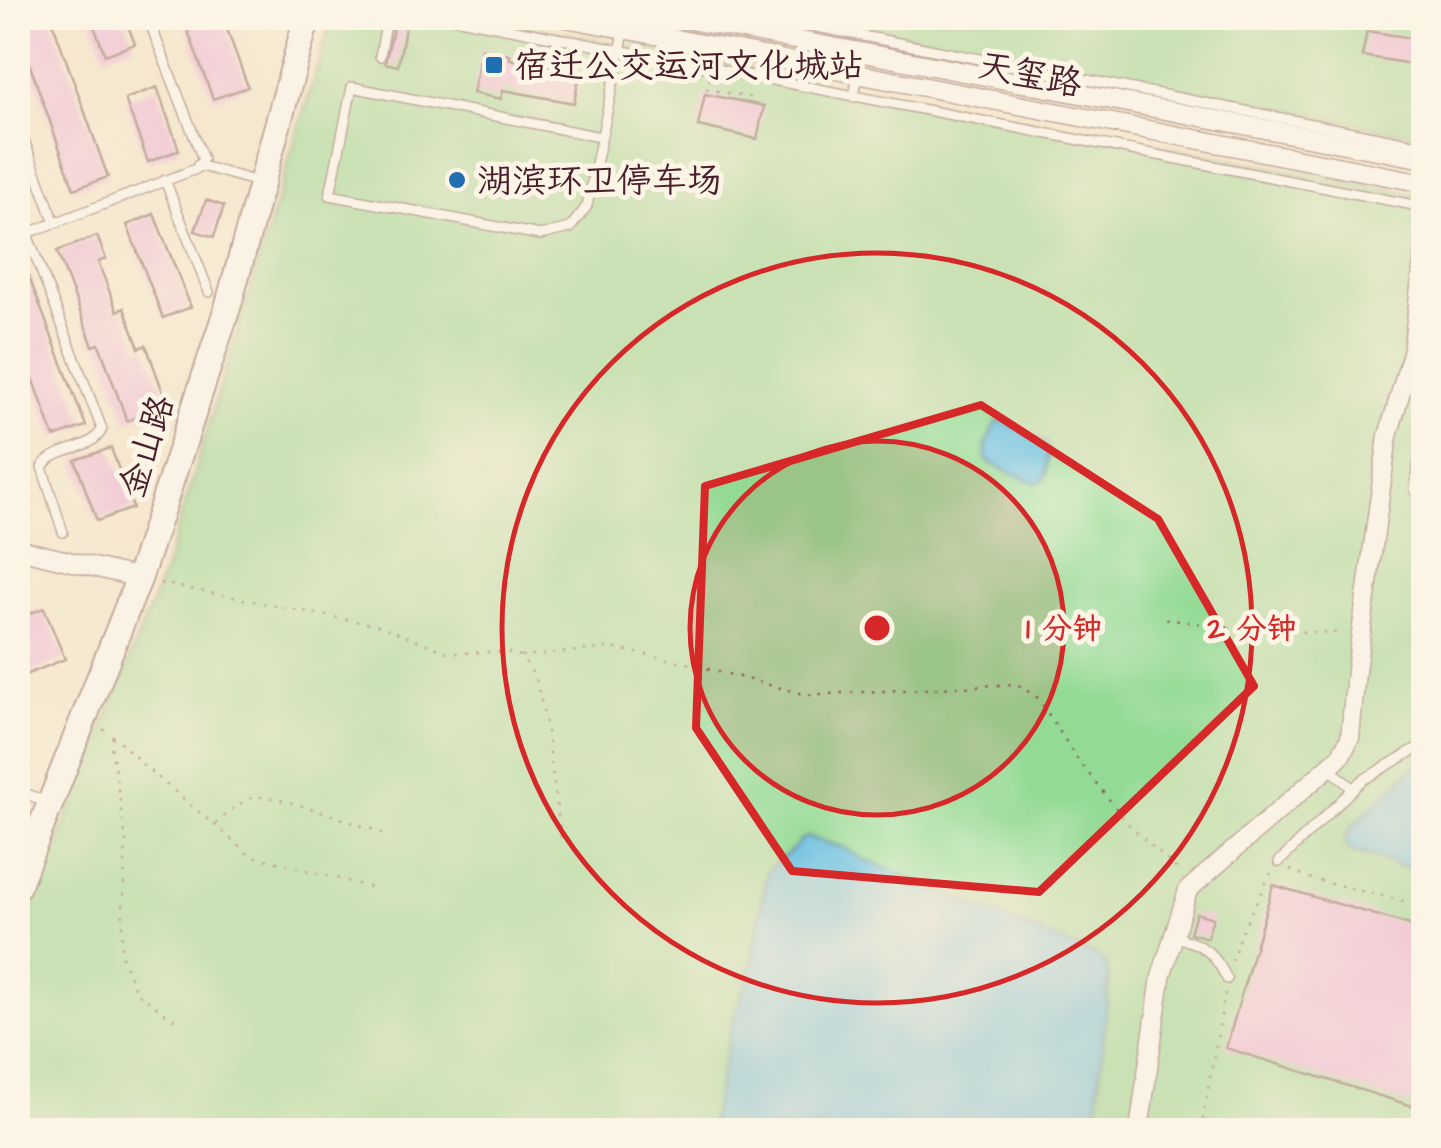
<svg xmlns="http://www.w3.org/2000/svg" width="1441" height="1148" viewBox="0 0 1441 1148" font-family="'Architects Daughter','LXGW WenKai TC',sans-serif">
<rect width="100%" height="100%" fill="#fcf5e5"/>
<filter id="ink" filterUnits="userSpaceOnUse"><feTurbulence type="fractalNoise" baseFrequency=".01" numOctaves="2"/><feDisplacementMap in="SourceGraphic" scale="20" xChannelSelector="R" yChannelSelector="G"/><feConvolveMatrix kernelMatrix="1 2 1 2 8 2 1 2 1" color-interpolation-filters="sRGB"/></filter>
<filter id="wash" filterUnits="userSpaceOnUse"><feTurbulence type="fractalNoise" baseFrequency=".0048" numOctaves="4" result="noise"/><feDisplacementMap in="SourceGraphic" scale="40" xChannelSelector="R" yChannelSelector="G"/><feGaussianBlur stdDeviation="2.25" result="paint"/><feColorMatrix in="noise" values="0 0 0 0 0 0 0 0 0 0 0 0 0 0 0 0 0 1.4 0 .05"/><feComposite in="paint" operator="in"/></filter>
<g filter="url(#wash)">
<rect width="100%" height="100%" fill="#f5e7ce"/>
<path fill="#93da94" stroke="#6e7c60" stroke-width="2.5" d="M332,18H486L1423,196V1130H18V942L165,569Z
M819,18H1423V137Z"/>
<path fill="#66bfe3" stroke="#586f87" stroke-width="2.5" d="M1001,421L1049,445L1046,475L1042,481L1035,483L988,462C981,447 990,436 996,423Z
M1423,759V873L1349,850L1345,841L1352,826Z
M807,837L845,848L862,859L1097,956L1107,965L1109,981L1095,1130H709L733,1020L751,970L767,872C776,859 794,853 800,840Z"/>
<g id="blocks">
<path fill="#eda8e1" d="M18,18H51L108,177L74,189L18,32Z
M91,18H125L135,44L105,55Z
M183,18H223L248,87L213,99Z
M395,21L406,23L398,66L385,63Z
M1367,31L1424,40V66L1362,56Z
M482,49L510,55V59L580,73L574,103L503,90L501,99L473,93Z
M157,87L179,150L148,162L125,99Z
M705,94L764,106L757,139L698,126Z
M206,200L224,206L214,237L195,231Z
M154,214L191,307L163,318L127,225Z
M97,236L106,259L98,262L117,311L124,308L139,348L146,345L168,406L127,421L99,344L93,346L57,251Z
M19,251L86,426L54,437L22,347L18,348Z
M111,448L133,508L97,521L75,460Z
M18,451L32,487L18,492Z
M44,608L65,659L18,678V618Z
M1273,885L1424,929V1064L1412,1106L1226,1048Z
M1196,913L1213,918L1207,938L1190,933Z"/>
</g>
</g>
<g filter="url(#ink)">
<use href="#blocks" fill-opacity="0" stroke="#866564" stroke-width="2.5"/>
<g fill="none" stroke-linecap="round" stroke-linejoin="round">
<g stroke="#866564" stroke-width="12">
<path id="lane" d="M454,18L1424,207
M771,18L1424,146
M380,56L387,18
M854,97L861,53
M18,124L55,223
M600,137L352,87L330,195L540,235L570,228L587,206L627,18
M198,165L258,182
M165,180L209,292
M27,234L102,429C92,452 55,446 42,467L63,532
M18,237L196,169L203,159L148,18
M1424,429L1415,489L1424,514
M1329,768L1353,789
M18,790L48,803
M1279,862L1361,781L1424,744
M1173,936C1202,944 1214,951 1227,979"/>
</g>
<g stroke="#866564" stroke-width="21">
<path id="street" d="M566,18L1424,183
M679,18L1424,159
M18,549L139,578
M1139,1130L1161,977L1188,890L1340,757L1350,738L1356,671L1388,436L1412,353L1424,254"/>
</g>
<g stroke="#866564" stroke-width="29">
<path id="secondary" d="M18,885L139,578L228,306L307,18"/>
</g>
<path stroke="#866564" stroke-width="2.5" stroke-dasharray="2.5 8" stroke-linecap="butt" d="M1411,23L1412,18
M710,78L707,89L749,97L750,89
M160,583L380,626L450,653L507,652L521,656L536,678L546,724L561,838
M1166,619L1243,630L1344,633
M521,656L611,648L675,660L807,695L1017,684L1038,698L1078,760L1129,825L1180,872
M103,729L122,743L142,764L250,855L373,888
M113,737L111,745L126,840L121,954L136,992L179,1023
M216,824C227,814 240,800 256,797C279,794 362,826 387,835
M1290,870L1312,879L1424,906
M1232,961L1241,932L1271,873
M1201,1130L1225,993"/>
<use href="#lane" stroke="#fff" stroke-width="9"/>
<use href="#street" stroke="#fff" stroke-width="18"/>
<use href="#secondary" stroke="#fff" stroke-width="25"/>
</g>
</g>
<path d="M0 0H1441V1148H0ZM981,405L1158,519L1254,686L1039,892L792,871L696,728L705,486Z" fill="#f5e7ce" fill-opacity=".55" fill-rule="evenodd"/>
<path fill="none" stroke="#d62828" stroke-width="8" stroke-linejoin="round" d="M981,405L1158,519L1254,686L1039,892L792,871L696,728L705,486Z"/>
<circle cx="877" cy="628" r="187" fill="#d62828" fill-opacity=".12"/>
<g fill="none" stroke="#d62828" stroke-width="5">
<circle cx="877" cy="628" r="187"/>
<circle cx="877" cy="628" r="375"/>
</g>
<g fill="#1f6fb2" stroke="#fcf5e5" stroke-width="4">
<rect x="484" y="55" width="20" height="20" rx="5"/>
<circle cx="457" cy="180" r="10"/>
</g>
<g text-anchor="middle" stroke-width="10" stroke-linejoin="round" paint-order="stroke">
<g font-size="35" fill="#4a1f2b" stroke="#fcf5e5" text-anchor="start">
<text x="514" y="77">宿迁公交运河文化城站</text>
<text x="477" y="192">湖滨环卫停车场</text>
</g>
<g font-size="35" fill="#4a1f2b" stroke="#fcf5e5">
<text transform="translate(1030 74) rotate(11)" y="12">天玺路</text>
<text transform="translate(146 446) rotate(-72)" y="12">金山路</text>
</g>
</g>
<circle cx="877" cy="628" r="15" fill="#d62828" stroke="#fcf5e5" stroke-width="5"/>
<g font-size="30" text-anchor="middle" font-weight="bold" fill="#d62828" stroke="#fcf5e5" stroke-width="10" stroke-linejoin="round" paint-order="stroke">
<text x="1064" y="638">1 分钟</text>
<text x="1252" y="638">2 分钟</text>
</g>
<rect width="1441" height="1148" fill="none" stroke="#fcf5e5" stroke-width="60"/>
</svg>
